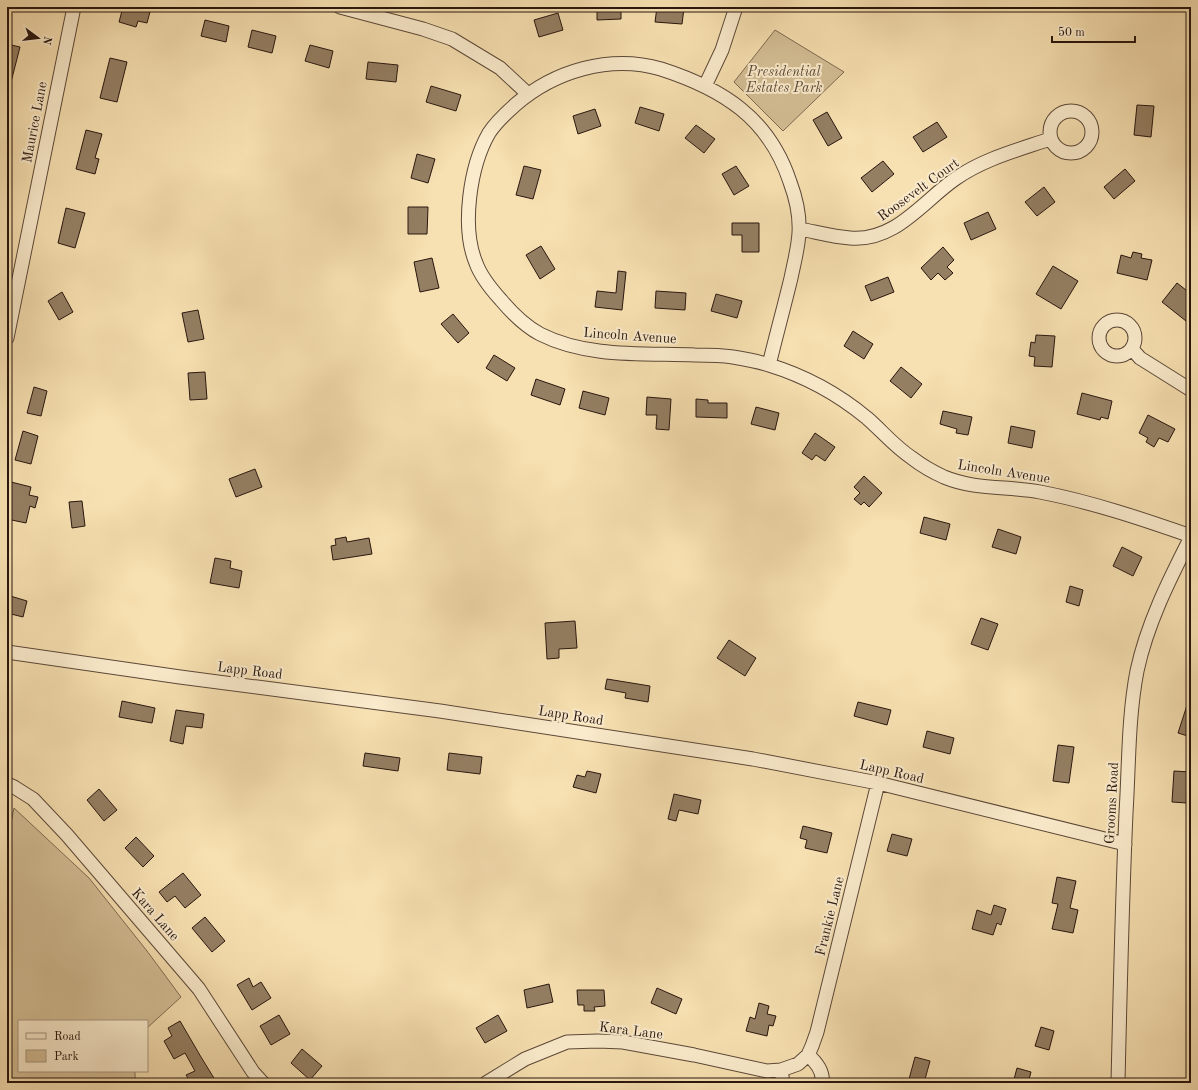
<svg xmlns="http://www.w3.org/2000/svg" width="1198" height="1090" viewBox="0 0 1198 1090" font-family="'Old Standard TT',serif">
<rect width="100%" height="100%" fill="#f7e0b1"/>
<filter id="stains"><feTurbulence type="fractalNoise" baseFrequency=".005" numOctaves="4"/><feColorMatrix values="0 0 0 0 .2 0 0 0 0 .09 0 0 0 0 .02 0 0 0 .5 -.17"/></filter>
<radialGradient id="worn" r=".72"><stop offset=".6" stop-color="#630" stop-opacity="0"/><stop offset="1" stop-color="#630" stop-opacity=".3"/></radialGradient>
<path fill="#d4be95" stroke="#7e6a52" d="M775,30L844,72L783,131L734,82Z
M14,808L89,878L147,951L181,997L147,1028V1021H19V1071H135V1077L139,1083H7V843Z"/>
<path fill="#947f63" stroke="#28160f" d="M123,7H147L151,8L147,23L138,21L136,27L119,22Z
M597,7H621V19L597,20Z
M657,7L684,8L682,24L655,22Z
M558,13L563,30L539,37L534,20Z
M205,20L229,26L226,42L201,36Z
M252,30L276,36L272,53L248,47Z
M7,44L20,47L10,86H7Z
M310,45L333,51L329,68L305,61Z
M110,58L127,62L117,102L100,98Z
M368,62L398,65L396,82L366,79Z
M431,86L461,95L456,111L426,102Z
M1137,105L1154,106L1151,137L1134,135Z
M640,107L664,114L659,131L635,123Z
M595,109L601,126L578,134L573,116Z
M827,112L842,138L828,146L813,120Z
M937,122L947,137L923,152L913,137Z
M696,125L715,139L704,153L685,138Z
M86,130L102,134L95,158L99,159L95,174L76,169Z
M417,154L435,159L428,183L411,178Z
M883,161L894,174L872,192L861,178Z
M524,166L541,170L533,199L516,195Z
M736,166L749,186L734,195L722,174Z
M1125,169L1135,181L1114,199L1104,187Z
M1044,187L1055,202L1037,216L1025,202Z
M408,207H428L427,234H408Z
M66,208L85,213L75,248L58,243Z
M988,212L996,229L971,240L964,223Z
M732,223H759V252H742V235H732Z
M541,246L555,269L540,279L526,255Z
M943,247L954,260L947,267L953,273L945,280L938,273L931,280L921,268Z
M1133,252L1142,254L1141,258L1152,260L1147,280L1117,273L1121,255L1131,258Z
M432,258L439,288L420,292L414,262Z
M1053,266L1078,281L1061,309L1036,294Z
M618,271L626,272L622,310L595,307L597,291L616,293Z
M888,277L894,292L871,301L865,286Z
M1177,283L1191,294V315L1186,321L1162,302Z
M656,291L686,293L685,310L655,308Z
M62,292L73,312L59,320L48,301Z
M716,294L742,301L737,318L711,311Z
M198,310L204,339L188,342L182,313Z
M453,314L469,333L458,343L441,324Z
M853,331L873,344L864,359L844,346Z
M1036,335L1055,336L1052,367L1034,366L1035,357L1029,356L1031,342L1035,343Z
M494,355L515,368L507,381L486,368Z
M901,367L922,384L911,398L890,381Z
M205,372L207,399L190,400L188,373Z
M536,379L565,389L560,405L531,395Z
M34,387L47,391L41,416L27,413Z
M583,391L609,398L605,415L579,408Z
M1082,393L1112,401L1108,419L1101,417L1100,420L1077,414Z
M647,397L671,399L669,430L656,429L657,415H646Z
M696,399L708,400V403H727V418L696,417Z
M756,407L779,413L775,430L751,424Z
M943,411L972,417L968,435L956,433L957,429L940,424Z
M1148,415L1175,429L1168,442L1159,438L1154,447L1146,442L1148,438L1139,433Z
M1011,426L1035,431L1032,448L1008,443Z
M23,431L38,436L31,464L15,460Z
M815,433L835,447L825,461L816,455L812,460L802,453Z
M255,469L262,487L236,497L229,479Z
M864,476L882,493L869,507L864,502L861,505L854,499L860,493L854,487Z
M11,482L31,487L29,495L38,497L35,508L30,506L26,523L7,519V500Z
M82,501L85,526L72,528L69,502Z
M924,517L950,524L946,540L920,533Z
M998,529L1021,537L1016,554L992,547Z
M346,537L347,542L369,538L372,554L333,560L331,546L336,545L335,539Z
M1122,547L1142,557L1133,576L1113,566Z
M215,558L231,561L230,568L242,571L239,588L210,583Z
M1070,586L1083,590L1079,606L1066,602Z
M7,595L27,601L23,617L7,613Z
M981,618L998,624L988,650L971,644Z
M575,621L577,648L559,649V658L547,659L545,623Z
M729,640L756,658L745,676L717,658Z
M607,679L650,686L648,702L625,698L626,693L605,689Z
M1189,699H1191V737L1178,733Z
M122,701L155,708L152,723L119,717Z
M858,702L891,710L887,725L854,716Z
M176,710L204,714L202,728L186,726L183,744L170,741Z
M927,731L954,738L950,754L923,747Z
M1058,745L1074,747L1069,783L1053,781Z
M365,753L400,758L398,771L363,766Z
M449,753L482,757L480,774L447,770Z
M587,771L601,774L596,793L573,787L577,775L585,777Z
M1174,771L1190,772L1187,803L1172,802Z
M99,789L117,810L104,821L87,800Z
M674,794L701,800L698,814L679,810L676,821L668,819Z
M803,826L832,833L827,853L805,848L807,840L800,838Z
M892,834L912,839L907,856L887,851Z
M136,837L154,856L143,867L125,848Z
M183,873L201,895L185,908L175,896L167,902L159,892Z
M1057,877L1076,881L1070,908L1078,910L1073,933L1052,929L1058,904L1052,903Z
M994,905L1006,909L1001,925L997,923L993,935L972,929L977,910L991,915Z
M205,917L225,941L212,952L192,928Z
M249,978L253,987L261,982L271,998L252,1010L237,985Z
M549,984L553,1002L527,1008L524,990Z
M657,988L682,999L676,1014L651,1003Z
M577,990H604L605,1006L594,1007L595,1011H584V1005H578Z
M759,1003L769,1006L767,1014L776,1016L773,1026L769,1025L767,1036L746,1031L750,1017L755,1019Z
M279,1015L290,1034L271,1045L260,1026Z
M498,1015L507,1031L485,1043L476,1028Z
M180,1021L201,1057L217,1083H191L186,1075L195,1071L185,1053L174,1059L164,1041L172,1036L168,1028Z
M1041,1027L1054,1031L1049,1050L1035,1046Z
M302,1049L322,1066L310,1080L291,1063Z
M915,1057L930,1061L924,1083H908Z
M1017,1068L1031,1072L1028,1083H1013Z"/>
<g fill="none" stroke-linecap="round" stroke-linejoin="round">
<g stroke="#5c4838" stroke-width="15">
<path id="minor" d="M340,7L423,29L452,39L500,68L528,94
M705,86L722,50L736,7
M1050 132a21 21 0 1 1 42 0a21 21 0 1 1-42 0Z
M800,229C816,232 834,237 850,238C895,242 922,202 955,179C983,159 1018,150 1050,139
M1099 338a18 18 0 1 1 36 0a18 18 0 1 1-36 0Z
M7,338L74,7
M1132,349L1140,358L1191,390
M769,365C776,336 784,307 791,278C794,263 798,249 799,233C800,216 796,198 790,182C769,118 723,89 661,69C610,54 554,71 515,105C505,114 496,122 489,133C470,166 461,227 476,263C481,277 491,289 501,300C512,313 525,326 540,334C587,358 644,353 695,355C707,355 720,355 733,357C745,359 757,361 769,365C805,376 838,394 867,418C882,431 895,447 912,458C921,465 933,472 944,477C975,490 1008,486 1040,492C1092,502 1142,519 1191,536
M7,652L180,677L440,711L753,759L878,783L1125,844
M7,784L14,787L33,799L67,835L199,989L253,1072L263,1083
M808,1055L812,1046L817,1032L878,783
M486,1083L525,1059L567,1042L598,1041L623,1042L694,1055L767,1071L781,1070
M783,1083L781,1070L798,1064L808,1055C816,1062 824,1071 822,1083
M1118,1083C1120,993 1122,903 1126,813C1129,766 1128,718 1137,671C1147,624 1169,580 1191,537"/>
</g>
<use href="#minor" stroke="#faebcc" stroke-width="13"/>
</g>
<g text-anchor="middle" stroke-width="4" stroke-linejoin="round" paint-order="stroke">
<g font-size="14" font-style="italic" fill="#5c4837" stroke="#faebcc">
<text x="784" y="76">Presidential<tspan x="784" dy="16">Estates Park</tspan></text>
</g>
<g font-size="14" fill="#28160f" stroke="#faebcc">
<text transform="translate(34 122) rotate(-79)" y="5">Maurice Lane</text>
<text transform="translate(918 189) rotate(-36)" y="5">Roosevelt Court</text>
<text transform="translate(630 335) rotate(4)" y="5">Lincoln Avenue</text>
<text transform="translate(1004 471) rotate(9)" y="5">Lincoln Avenue</text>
<text transform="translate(250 670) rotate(7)" y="5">Lapp Road</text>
<text transform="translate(571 715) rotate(9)" y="5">Lapp Road</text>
<text transform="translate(892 771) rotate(13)" y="5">Lapp Road</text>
<text transform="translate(1111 803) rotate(-87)" y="5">Grooms Road</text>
<text transform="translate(156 914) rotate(49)" y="5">Kara Lane</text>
<text transform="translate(829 916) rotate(-76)" y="5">Frankie Lane</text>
<text transform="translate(631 1030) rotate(7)" y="5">Kara Lane</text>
</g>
</g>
<rect width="1198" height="1090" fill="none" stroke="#f7e0b1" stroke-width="24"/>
<rect x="8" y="8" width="1182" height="1074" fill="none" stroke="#28160f" stroke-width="2"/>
<rect x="12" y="12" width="1174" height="1066" fill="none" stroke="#28160f"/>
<rect x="18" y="1020" width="130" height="52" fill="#faebcc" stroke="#a69680"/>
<rect x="26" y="1033" width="20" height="6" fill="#faebcc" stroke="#a69680"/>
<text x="54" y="1040" font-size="12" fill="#28160f">Road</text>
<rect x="26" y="1050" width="20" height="12" fill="#d4be95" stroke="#a69680"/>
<text x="54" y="1060" font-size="12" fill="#28160f">Park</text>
<g transform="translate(38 38) rotate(105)" stroke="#faebcc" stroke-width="3" paint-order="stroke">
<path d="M0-3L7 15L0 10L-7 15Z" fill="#28160f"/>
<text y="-6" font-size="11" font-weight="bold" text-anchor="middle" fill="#28160f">N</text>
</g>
<path d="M1052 36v6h83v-6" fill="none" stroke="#28160f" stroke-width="2"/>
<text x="1058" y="36" font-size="12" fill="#28160f" stroke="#faebcc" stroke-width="3" paint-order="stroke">50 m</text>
<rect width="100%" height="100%" filter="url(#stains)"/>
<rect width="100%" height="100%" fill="url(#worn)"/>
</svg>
